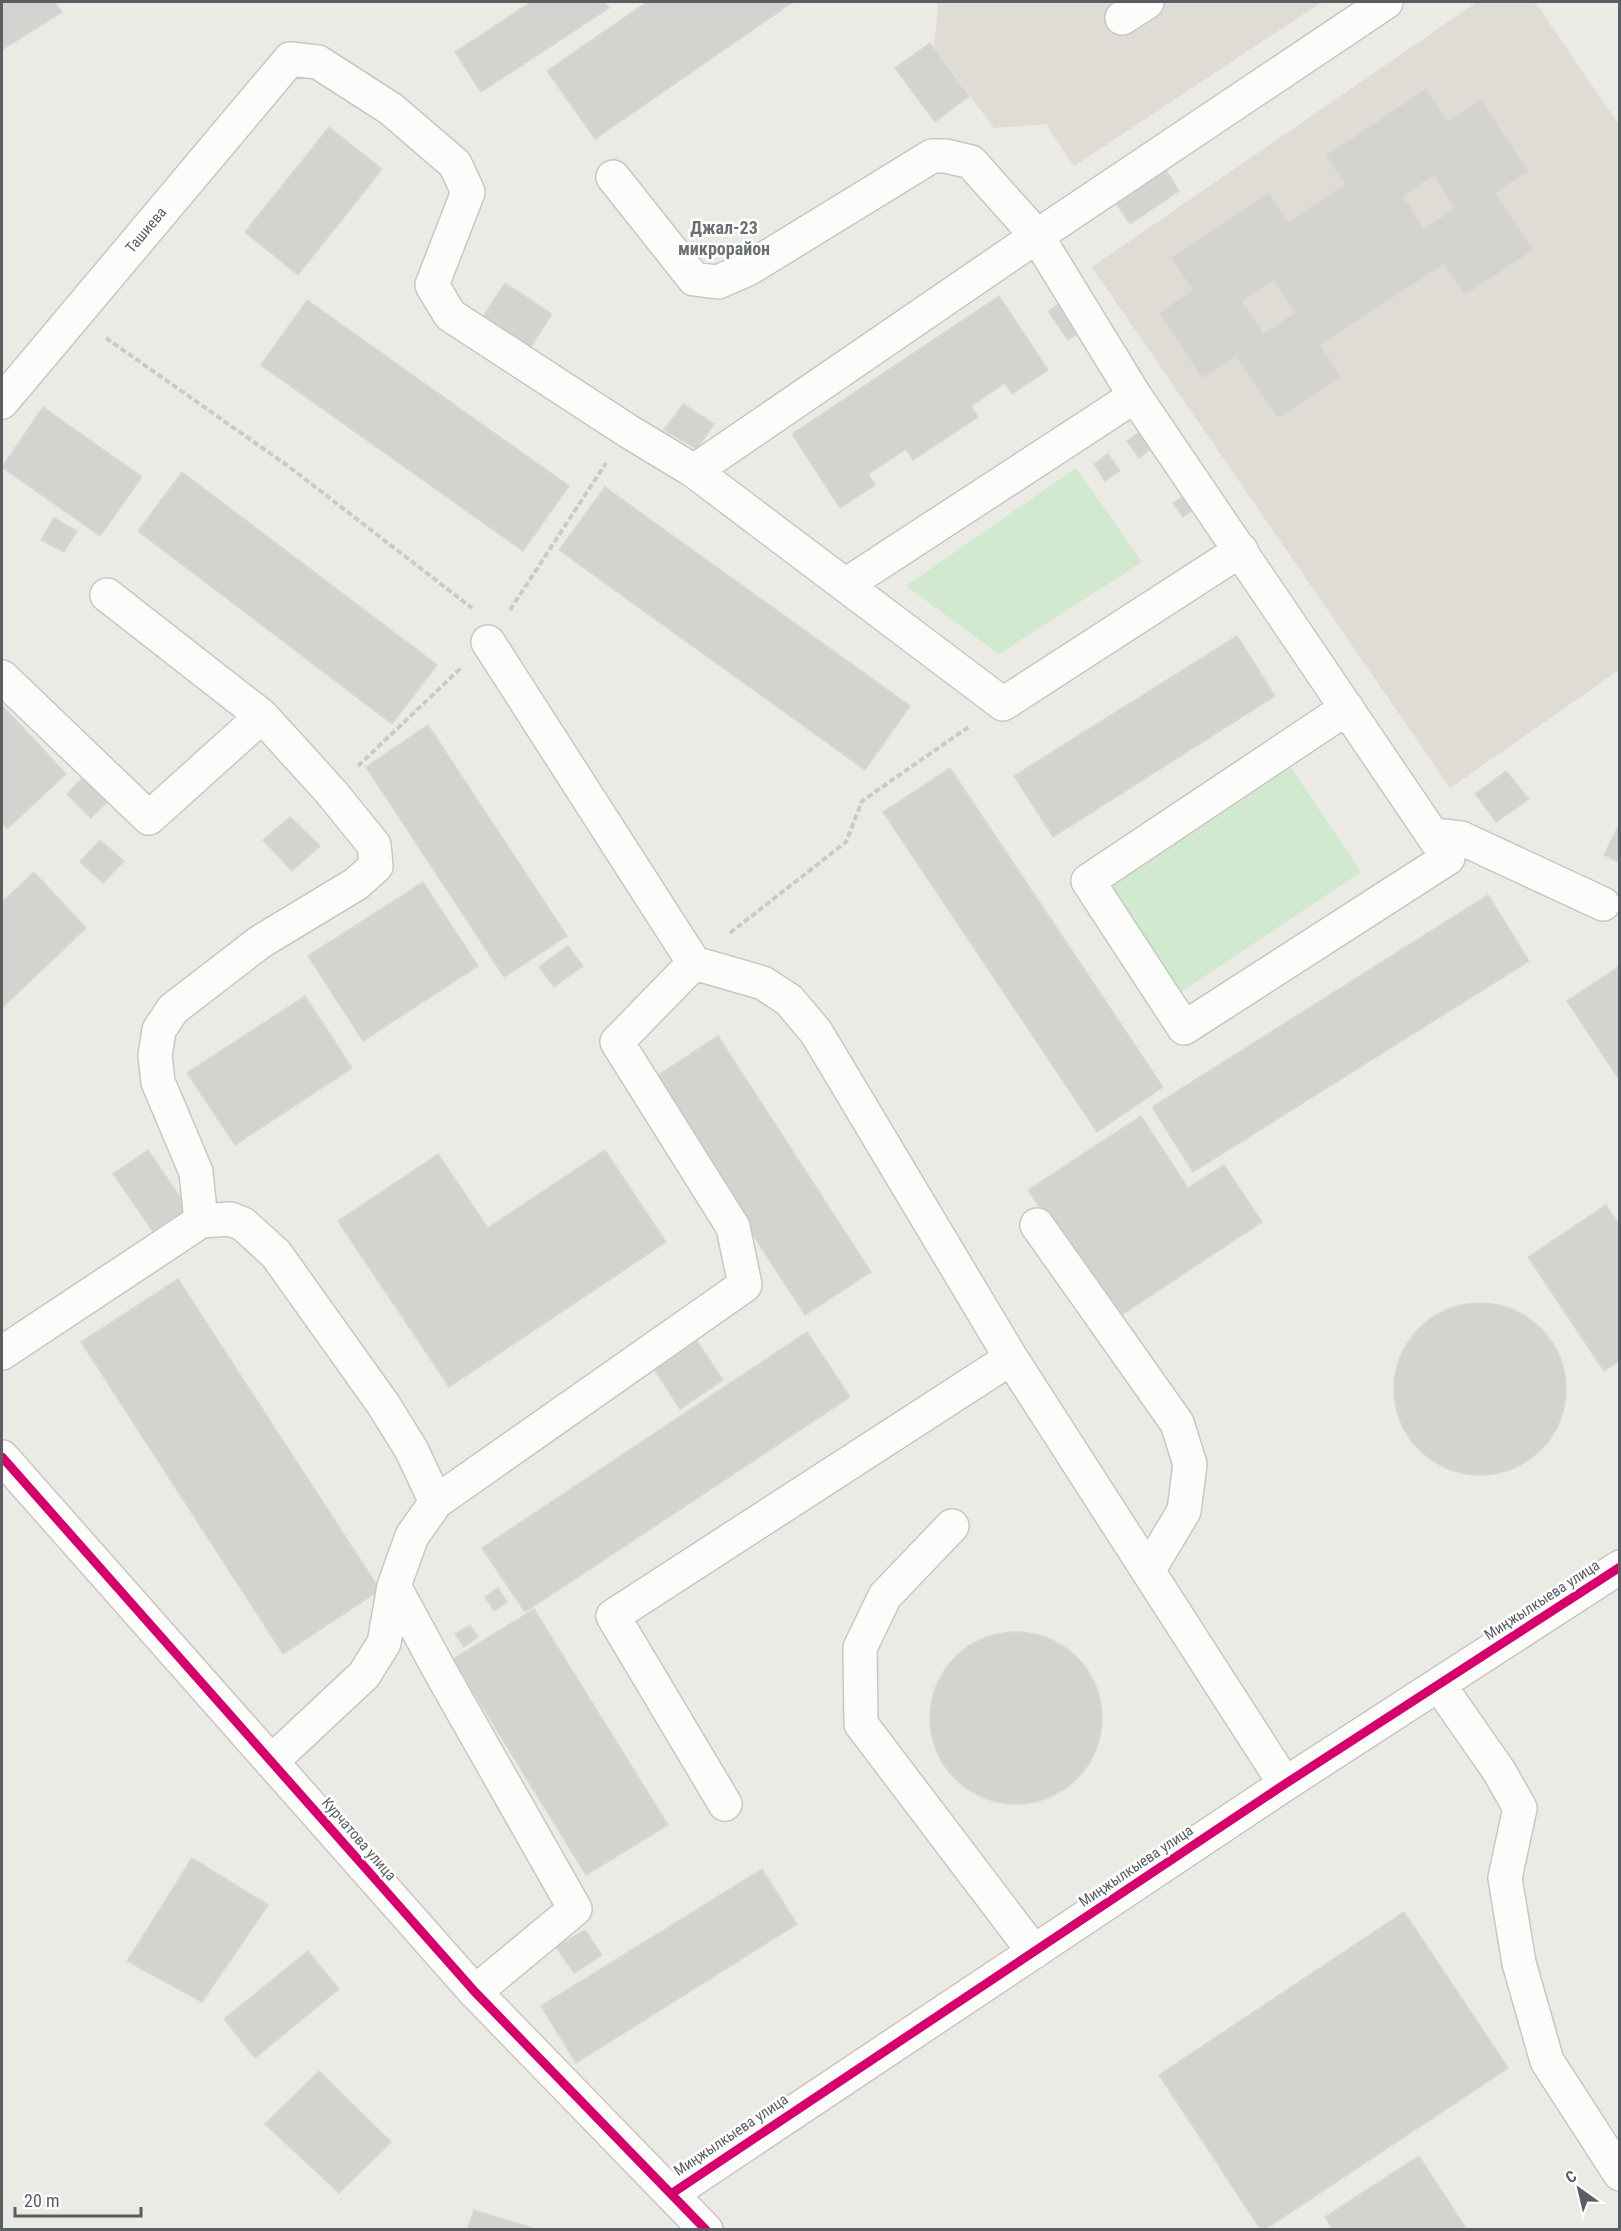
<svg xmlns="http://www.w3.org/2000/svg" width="1621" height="2231" viewBox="0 0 1621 2231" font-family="'Roboto Condensed',sans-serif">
<rect width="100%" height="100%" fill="#ebeae4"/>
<path fill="#dedcd4" d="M935,2H1322L1074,166L1046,124L994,128L934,47L938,5Z
M1477,2H1535L1619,125V670L1450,788L1092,267Z"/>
<path fill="#d1e9ce" d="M1076,468L1142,562L999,654L906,586Z
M1288,763L1361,872L1175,996L1102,886Z"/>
<path fill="#d4d3cf" stroke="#dad8d4" stroke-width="1.5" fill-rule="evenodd" d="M2,2H55L62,12L2,50Z
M531,2H604L609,8L481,92L455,52Z
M647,2H793L595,139L547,71Z
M930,43L969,96L935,122L895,68Z
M1426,89L1448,121L1481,100L1528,171L1495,193L1533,250L1465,295L1444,264L1320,345L1341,377L1278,418L1236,356L1202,378L1159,313L1193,290L1171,258L1269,193L1288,222L1345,184L1326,156ZM1434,175L1455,208L1424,229L1403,196ZM1273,280L1295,313L1263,334L1242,301Z
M329,127L382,169L298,275L245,232Z
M1164,167L1179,191L1130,224L1114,200Z
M505,283L552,314L527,353L480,321Z
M999,296L1048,370L1012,394L1005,383L971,406L978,417L913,460L906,449L868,474L875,485L840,508L792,434Z
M307,300L569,486L523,551L261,365Z
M1060,303L1079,333L1068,340L1048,311Z
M683,404L714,424L697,449L664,430Z
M43,407L142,477L100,536L2,467Z
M1141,431L1152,448L1139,458L1127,441Z
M1108,454L1120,471L1105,481L1094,464Z
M182,472L437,665L392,724L138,531Z
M605,487L910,706L865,770L559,550Z
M1186,494L1196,508L1183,517L1173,503Z
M54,518L77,531L64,552L41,540Z
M1237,636L1275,696L1053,837L1014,776Z
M2,705L66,774L7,829L2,823Z
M428,725L567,936L504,977L366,767Z
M950,768L1163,1087L1097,1132L883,812Z
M90,770L115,794L91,818L67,794Z
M1506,771L1529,799L1496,822L1475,794Z
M290,817L320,846L292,871L263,840Z
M1620,823V863L1604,855Z
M100,840L124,861L103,883L80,862Z
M34,872L86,928L2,1008V902Z
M423,882L478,966L363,1041L308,956Z
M1488,895L1529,961L1193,1172L1152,1107Z
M568,946L583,966L554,987L539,967Z
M1620,966V1081L1567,1001Z
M305,996L352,1068L235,1145L187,1073Z
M718,1036L871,1272L805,1315L652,1079Z
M1141,1116L1188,1188L1224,1165L1262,1222L1114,1320L1028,1190Z
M148,1150L188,1209L154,1233L113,1174Z
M605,1150L666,1242L449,1387L338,1221L438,1154L488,1228Z
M1606,1205L1620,1226V1360L1604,1371L1528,1257Z
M178,1279L380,1590L283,1654L81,1342Z
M1394 1389a86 86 0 1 1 172 0a86 86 0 1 1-172 0Z
M807,1332L850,1397L525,1612L482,1548Z
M695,1338L723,1380L680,1409L652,1366Z
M498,1588L507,1602L494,1611L485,1597Z
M534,1609L668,1825L586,1875L453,1659Z
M470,1625L478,1637L464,1647L455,1634Z
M930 1718a86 86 0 1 1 172 0a86 86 0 1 1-172 0Z
M192,1858L268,1905L202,2002L127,1961Z
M762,1869L797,1924L576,2063L541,2006Z
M1404,1912L1508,2068L1264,2230H1261L1159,2075Z
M585,1930L602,1955L574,1973L556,1947Z
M308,1951L339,1989L255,2058L224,2019Z
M319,2071L391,2142L339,2193L265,2124Z
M1419,2156L1467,2230H1333L1325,2217Z
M474,2210L539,2230H467Z"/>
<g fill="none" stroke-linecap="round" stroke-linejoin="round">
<g stroke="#c7c7c5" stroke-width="36">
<path id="minor" d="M1122,18L1147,2
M613,177L694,279L718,282L748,269L932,156H946L971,162L1037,236L1135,396L1448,858L1184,1028L1088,881L1347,708
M2,402L290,59L318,62L391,109L455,164L468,192L432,285L450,315L628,431L694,471L1003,704L1241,550
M694,471L1037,236L1386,2
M847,584L1135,396
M107,595L262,716
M488,642L694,963L763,983L789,1000L816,1032L1011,1358L1285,1784
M2,677L149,818L262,716L331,792L374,845L376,866L356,884L260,942L173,1009L159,1030L155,1056L158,1082L196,1172L201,1221L2,1353
M1433,835L1461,838L1603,904
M201,1221L230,1219L243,1224L276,1254L383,1404L411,1449L436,1502
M1037,1225L1177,1423L1190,1464L1184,1511L1148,1571
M2,1457L475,1992L706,2230
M952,1526L885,1596L860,1648L861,1724L1034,1952
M1439,1685L1499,1771L1520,1808L1505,1878L1519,1963L1547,2061L1620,2174
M271,1762L364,1675L384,1643L394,1586
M725,1804L613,1616L1011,1358
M475,1992L575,1909L440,1671L394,1586L412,1536L436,1502L745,1285L733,1227L617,1042L694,963
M671,2194L1285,1784L1620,1567"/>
</g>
<path stroke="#c7ccc9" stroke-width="4" stroke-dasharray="6 3" stroke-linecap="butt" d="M106,338L288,466L472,608
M510,610L606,463
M358,766L461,668
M730,933L846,842L862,801L970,726"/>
<use href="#minor" stroke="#fcfcfb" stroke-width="33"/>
<g stroke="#fff" stroke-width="13">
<path id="cycleway" d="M2,1457L475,1992L706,2230
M671,2194L1285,1784L1620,1567"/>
</g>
<use href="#cycleway" stroke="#d6006c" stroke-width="9"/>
</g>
<g text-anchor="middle" stroke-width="5" stroke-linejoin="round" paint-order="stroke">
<g font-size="15" fill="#5a5e63" stroke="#fff">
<text transform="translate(146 230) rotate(-50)" y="5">Ташиева</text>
<text transform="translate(1542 1600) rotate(-33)" y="5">Миңжылкыева улица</text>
<text transform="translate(359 1839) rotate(49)" y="5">Курчатова улица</text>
<text transform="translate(1136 1866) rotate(-34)" y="5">Миңжылкыева улица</text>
<text transform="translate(731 2135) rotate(-34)" y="5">Миңжылкыева улица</text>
</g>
<g font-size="18" font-weight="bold" fill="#6b7075" stroke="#fff">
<text x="724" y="234">Джал-23<tspan x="724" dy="21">микрорайон</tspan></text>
</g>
</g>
<rect width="1621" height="2231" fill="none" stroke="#5a5e63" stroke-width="6"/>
<g transform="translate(1579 2189) rotate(326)" stroke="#ffffff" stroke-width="4.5" paint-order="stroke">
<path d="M0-4.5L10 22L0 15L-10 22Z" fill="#5a5e63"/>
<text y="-9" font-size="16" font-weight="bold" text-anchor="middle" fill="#5a5e63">С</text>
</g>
<path d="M15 2207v9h126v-9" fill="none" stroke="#5a5e63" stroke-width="3"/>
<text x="24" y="2207" font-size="18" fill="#5a5e63" stroke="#ffffff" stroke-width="4.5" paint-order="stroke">20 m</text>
</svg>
